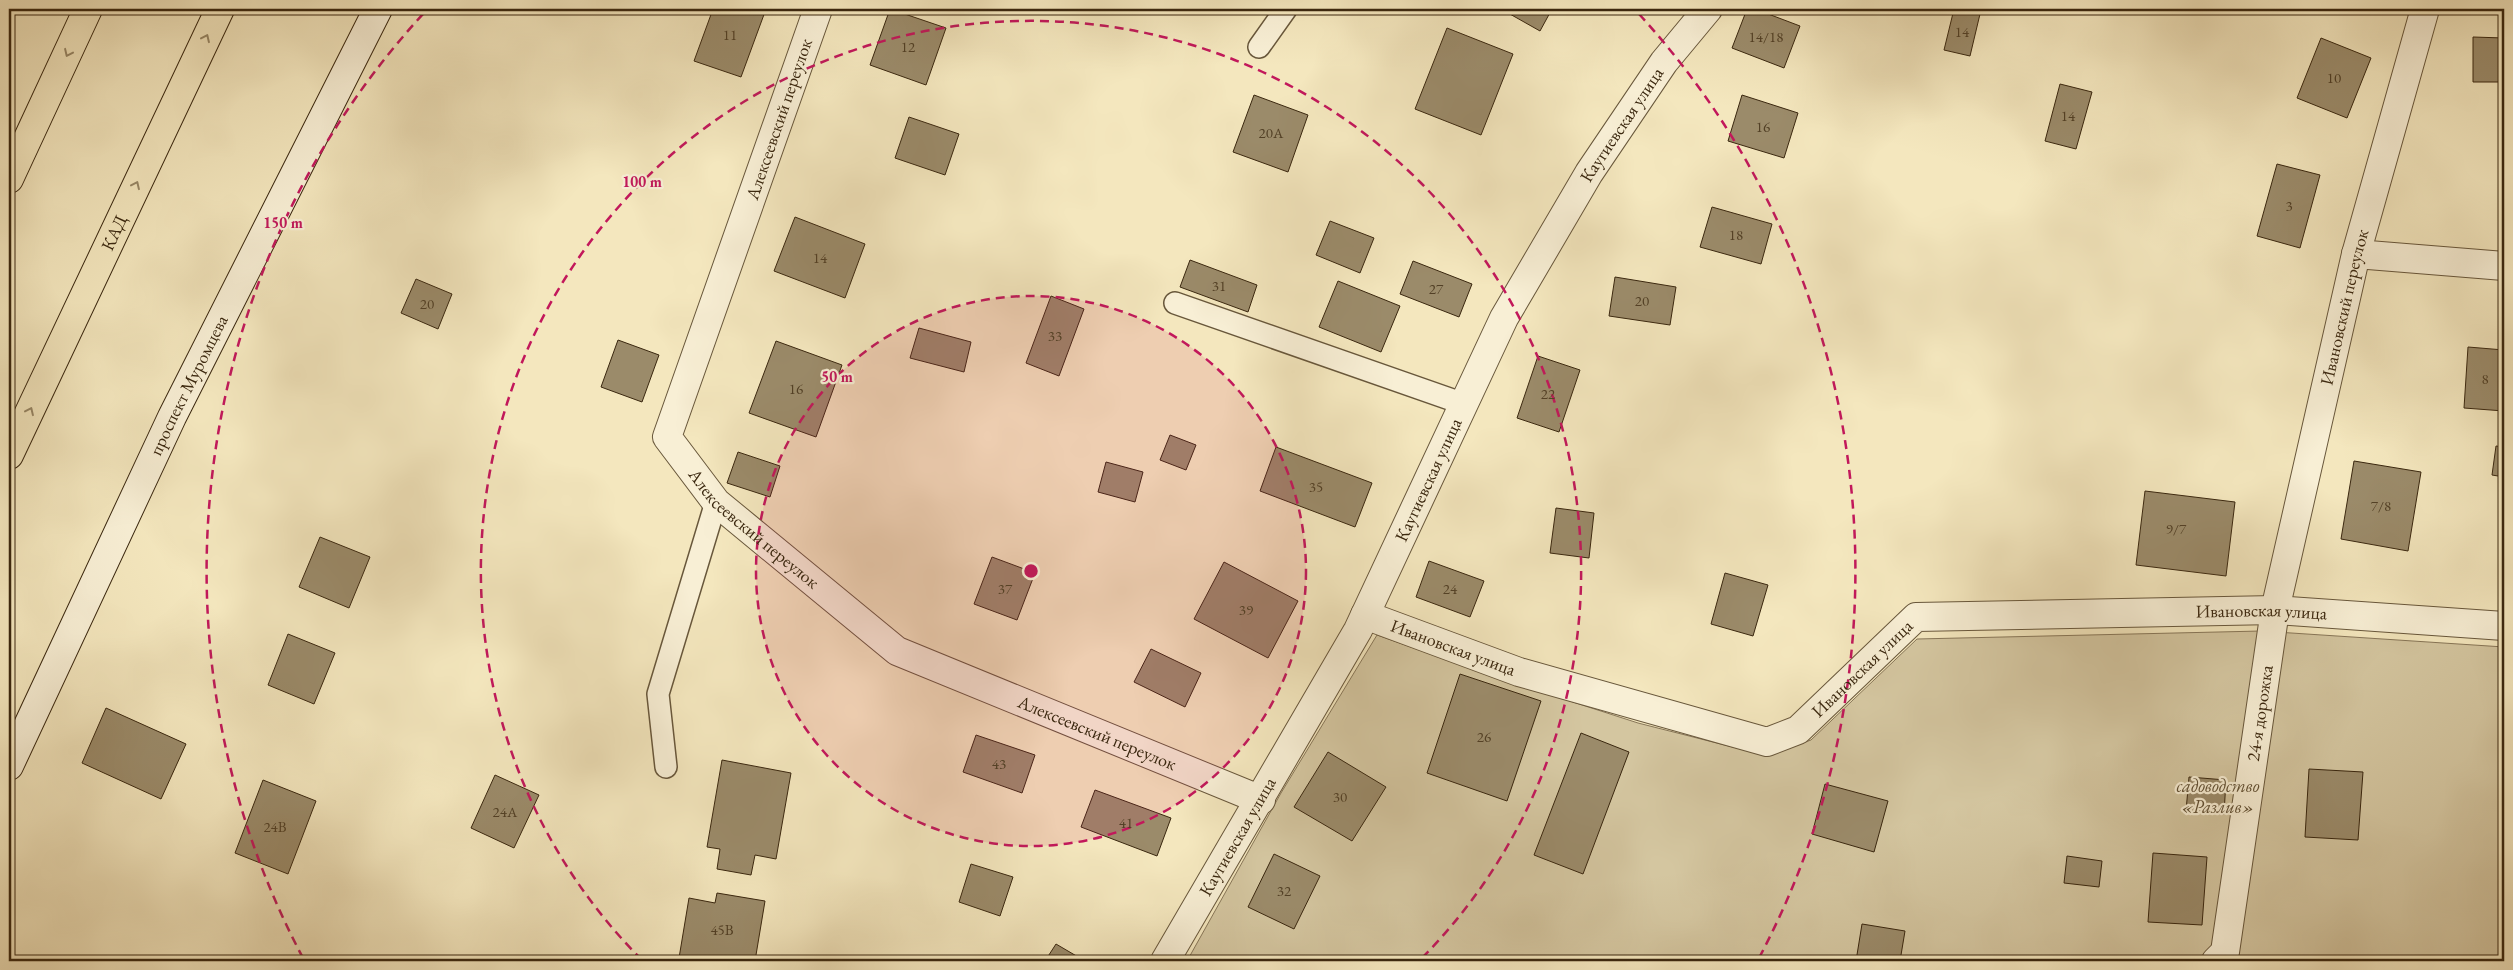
<svg xmlns="http://www.w3.org/2000/svg" width="2513" height="970" viewBox="0 0 2513 970" font-family="'EB Garamond',serif">
<rect width="100%" height="100%" fill="#f4e7be"/>
<filter id="stains"><feTurbulence type="fractalNoise" baseFrequency=".004" numOctaves="4"/><feColorMatrix values="0 0 0 0 .2 0 0 0 0 .09 0 0 0 0 .02 0 0 0 .5 -.17"/></filter>
<radialGradient id="worn" r=".72"><stop offset=".6" stop-color="#630" stop-opacity="0"/><stop offset="1" stop-color="#630" stop-opacity=".3"/></radialGradient>
<path fill="#d4c6a0" stroke="#877658" d="M2261,631L2504,647V961H1187L1281,793L1377,635L1514,683L1638,723L1768,756L1811,740L1917,639Z"/>
<path fill="#9b8b6a" stroke="#3a270f" d="M713,9H766L741,77L694,61Z
M890,9L946,28L926,85L870,65Z
M1501,9H1552L1540,31Z
M1747,9H1755L1800,26L1784,68L1732,48Z
M1954,9L1980,14L1970,56L1944,50Z
M1447,28L1513,54L1481,135L1415,109Z
M2473,37L2504,38V82H2473Z
M2321,38L2371,58L2347,118L2297,98Z
M2060,84L2092,92L2076,149L2045,141Z
M1254,95L1308,115L1288,172L1233,152Z
M1742,95L1798,113L1784,158L1728,141Z
M909,117L959,134L945,175L895,158Z
M2277,164L2320,175L2300,248L2257,236Z
M1712,207L1772,224L1761,264L1700,247Z
M795,217L865,244L845,298L774,271Z
M1330,221L1374,238L1360,273L1316,255Z
M1190,260L1257,285L1248,312L1180,287Z
M1413,261L1472,284L1459,317L1400,294Z
M1615,277L1676,287L1670,325L1609,316Z
M416,279L452,294L438,329L401,313Z
M1338,281L1400,306L1381,352L1319,327Z
M1051,296L1084,309L1059,376L1026,363Z
M919,328L971,342L964,372L910,358Z
M618,340L659,355L642,402L601,387Z
M776,341L842,365L816,437L749,413Z
M2468,347L2504,350V411L2464,408Z
M1538,356L1580,370L1559,432L1517,418Z
M1170,435L1196,445L1186,470L1160,460Z
M2496,446L2504,447V477L2492,475Z
M1276,447L1372,483L1355,527L1260,491Z
M738,452L780,466L770,497L727,483Z
M2354,461L2421,472L2408,551L2341,539Z
M1106,462L1143,472L1135,502L1098,492Z
M2145,491L2235,502L2226,576L2136,565Z
M1556,508L1594,513L1589,558L1550,553Z
M320,537L370,557L349,608L299,587Z
M992,557L1035,573L1017,620L974,604Z
M1429,561L1484,581L1470,617L1416,597Z
M1224,562L1298,601L1268,658L1194,619Z
M1725,573L1768,585L1753,636L1711,624Z
M288,634L335,653L314,704L268,685Z
M1151,649L1201,673L1185,707L1134,682Z
M1460,674L1541,701L1507,801L1427,773Z
M106,708L186,744L161,799L82,763Z
M1581,733L1629,752L1583,874L1534,855Z
M976,735L1035,755L1022,793L963,772Z
M1328,752L1386,787L1352,841L1294,807Z
M722,760L791,773L776,859L755,855L751,875L717,869L720,849L707,847Z
M2309,769L2363,772L2358,840L2305,837Z
M495,775L539,795L514,848L471,828Z
M2189,777L2226,780L2224,814L2186,811Z
M263,780L316,801L288,874L235,853Z
M1825,784L1888,801L1874,852L1812,834Z
M1095,790L1171,818L1157,856L1081,827Z
M2153,853L2207,857L2202,925L2148,922Z
M1274,854L1320,876L1294,929L1248,907Z
M2067,856L2102,861L2099,887L2064,883Z
M971,864L1013,877L1000,916L959,902Z
M717,893L765,901L755,961H701L679,958L689,898L715,903Z
M1862,924L1905,931L1900,961H1856Z
M1056,944L1085,961H1045Z"/>
<g fill="none" stroke-linecap="round" stroke-linejoin="round">
<g stroke="#68573b" stroke-width="24">
<path id="lane" d="M1259,47L1286,9
M1175,303L1464,404
M666,767L658,694L716,502"/>
</g>
<g stroke="#68573b" stroke-width="30">
<g id="street">
<path id="s1" d="M818,9L667,437L716,502L897,651L1261,800"/>
<path d="M2356,254L2504,266"/>
<path id="s2" d="M1365,615L1519,672L1767,742L1798,730L1916,617L2275,610L2504,626"/>
<path id="s3" d="M1165,961L1358,630L1504,318L1589,173L1664,62L1708,9"/>
<path id="s4" d="M2216,961L2225,952L2275,610L2356,254L2425,9"/>
</g>
</g>
<g stroke="#3a270f" stroke-width="30">
<g id="secondary">
<path id="s5" d="M9,766L172,417L378,9"/>
</g>
</g>
<g stroke="#3a270f" stroke-width="30">
<g id="highway">
<path d="M9,179L88,9"/>
<path id="s6" d="M9,455L220,9"/>
</g>
</g>
<use href="#lane" stroke="#f8efd5" stroke-width="21"/>
<use href="#street" stroke="#f8efd5" stroke-width="28"/>
<use href="#secondary" stroke="#f8efd5" stroke-width="28"/>
<use href="#highway" stroke="#f4e7be" stroke-width="28"/>
</g>
<defs><path id="oneway-chevron" d="M-2-3.5L2.5 0L-2 3.5" fill="none" stroke-width="1.6" stroke-linecap="round" stroke-linejoin="round" transform="scale(1.25)"/></defs>
<g stroke="#978766">
<use href="#oneway-chevron" transform="translate(206 38) rotate(-65)"/>
<use href="#oneway-chevron" transform="translate(68 53) rotate(115)"/>
<use href="#oneway-chevron" transform="translate(136 185) rotate(-65)"/>
<use href="#oneway-chevron" transform="translate(30 411) rotate(-65)"/>
</g>
<circle cx="1031" cy="571" r="275" fill="#c2185b" fill-opacity=".12"/>
<g fill="none" stroke="#c2185b" stroke-width="2.5" stroke-dasharray="9 6">
<circle cx="1031" cy="571" r="275"/>
<path d="M642 960A550 550 0 1 1 1420 960"/>
<path d="M303 958A825 825 0 0 1 423 14M1639 14A825 825 0 0 1 1759 958"/>
</g>
<g text-anchor="middle" stroke-width="4.5" stroke-linejoin="round" paint-order="stroke">
<g font-size="15" fill="#524026">
<text x="1962" y="37">14</text>
<text x="730" y="40">11</text>
<text x="1766" y="42">14/18</text>
<text x="908" y="52">12</text>
<text x="2334" y="83">10</text>
<text x="2068" y="121">14</text>
<text x="1763" y="132">16</text>
<text x="1271" y="138">20А</text>
<text x="2289" y="211">3</text>
<text x="1736" y="240">18</text>
<text x="820" y="263">14</text>
<text x="1219" y="291">31</text>
<text x="1436" y="294">27</text>
<text x="1642" y="306">20</text>
<text x="427" y="309">20</text>
<text x="1055" y="341">33</text>
<text x="2485" y="384">8</text>
<text x="796" y="394">16</text>
<text x="1548" y="399">22</text>
<text x="1316" y="492">35</text>
<text x="2381" y="511">7/8</text>
<text x="2176" y="534">9/7</text>
<text x="1005" y="594">37</text>
<text x="1450" y="594">24</text>
<text x="1246" y="615">39</text>
<text x="1484" y="742">26</text>
<text x="999" y="769">43</text>
<text x="1340" y="802">30</text>
<text x="505" y="817">24А</text>
<text x="1126" y="828">41</text>
<text x="275" y="832">24В</text>
<text x="1284" y="896">32</text>
<text x="722" y="935">45В</text>
</g>
<g font-size="18" fill="#3a270f" stroke="#f8efd5">
<text transform="translate(779 119) rotate(-71)" y="6">Алексеевский переулок</text>
<text dy="6" stroke="none"><textPath href="#s3" startOffset="954">Каугиевская улица</textPath></text>
<text dy="6" stroke="none"><textPath href="#s6" startOffset="246">КАД</textPath></text>
<text dy="6" stroke="none"><textPath href="#s4" startOffset="669">Ивановский переулок</textPath></text>
<text dy="6" stroke="none"><textPath href="#s5" startOffset="421">проспект Муромцева</textPath></text>
<text dy="6" stroke="none"><textPath href="#s3" startOffset="549">Каугиевская улица</textPath></text>
<text dy="6" stroke="none"><textPath href="#s1" startOffset="581">Алексеевский переулок</textPath></text>
<text dy="6" stroke="none"><textPath href="#s2" startOffset="964">Ивановская улица</textPath></text>
<text dy="6" stroke="none"><textPath href="#s2" startOffset="94">Ивановская улица</textPath></text>
<text dy="6" stroke="none"><textPath href="#s2" startOffset="544">Ивановская улица</textPath></text>
<text dy="6" stroke="none"><textPath href="#s4" startOffset="254">24-я дорожка</textPath></text>
<text dy="6" stroke="none"><textPath href="#s1" startOffset="986">Алексеевский переулок</textPath></text>
<text dy="6" stroke="none"><textPath href="#s3" startOffset="144">Каугиевская улица</textPath></text>
</g>
<g font-size="18" font-style="italic" fill="#604f33" stroke="#f8efd5">
<text x="2218" y="792">садоводство<tspan x="2218" dy="21">«Разлив»</tspan></text>
</g>
</g>
<circle cx="1031" cy="571" r="8" fill="#c2185b" stroke="#f8efd5" stroke-width="2.5"/>
<g font-size="15" text-anchor="middle" font-weight="bold" fill="#c2185b" stroke="#f8efd5" stroke-width="4.5" stroke-linejoin="round" paint-order="stroke">
<text x="642" y="187">100 m</text>
<text x="283" y="228">150 m</text>
<text x="837" y="382">50 m</text>
</g>
<rect width="2513" height="970" fill="none" stroke="#f4e7be" stroke-width="30"/>
<rect x="10" y="10" width="2493" height="950" fill="none" stroke="#3a270f" stroke-width="2.5"/>
<rect x="15" y="15" width="2483" height="940" fill="none" stroke="#3a270f"/>
<rect width="100%" height="100%" filter="url(#stains)"/>
<rect width="100%" height="100%" fill="url(#worn)"/>
</svg>
